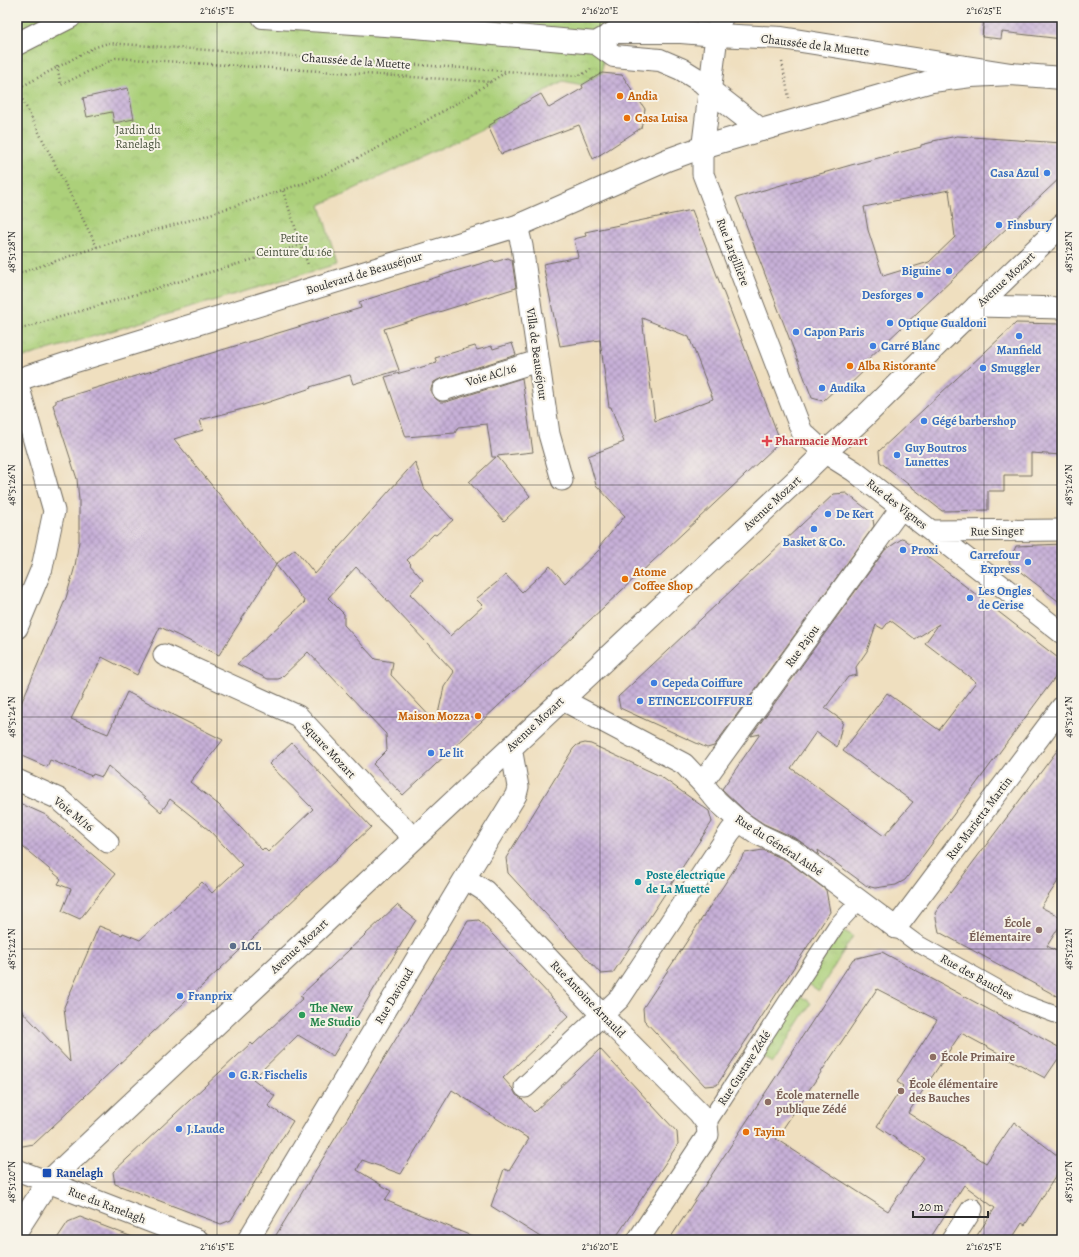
<svg xmlns="http://www.w3.org/2000/svg" width="1079" height="1257" viewBox="0 0 1079 1257" font-family="Alegreya,serif">
<defs>
<pattern id="grass-tufts" width="24" height="20" patternUnits="userSpaceOnUse"><rect width="24" height="20" fill="#acd07a"/><path d="M3 7l-1-3M5 7V3M7 7l1-3M15 17l-1-3M17 17v-4M19 17l1-3" fill="none" stroke="#94b36a"/></pattern>
<pattern id="park-crowns" width="20" height="18" patternUnits="userSpaceOnUse"><rect width="20" height="18" fill="#acd07a"/><path d="M2 6a3 3 0 1 1 6 0M12 15a3 3 0 1 1 6 0" fill="none" stroke="#94b36a"/></pattern>
<pattern id="building-cross-hatch" width="8" height="8" patternUnits="userSpaceOnUse"><rect width="8" height="8" fill="#c7b0d8"/><path d="M0 0l8 8M0 8l8-8" fill="none" stroke="#a28faf"/></pattern>
</defs>
<rect width="100%" height="100%" fill="#f7f3e8"/>
<filter id="ink" filterUnits="userSpaceOnUse"><feTurbulence type="fractalNoise" baseFrequency=".025" numOctaves="2"/><feDisplacementMap in="SourceGraphic" scale="8" xChannelSelector="R" yChannelSelector="G"/><feConvolveMatrix kernelMatrix="1 2 1 2 8 2 1 2 1" color-interpolation-filters="sRGB"/></filter>
<filter id="wash" filterUnits="userSpaceOnUse"><feTurbulence type="fractalNoise" baseFrequency=".012" numOctaves="4" result="noise"/><feDisplacementMap in="SourceGraphic" scale="16" xChannelSelector="R" yChannelSelector="G"/><feGaussianBlur stdDeviation="0.9" result="paint"/><feColorMatrix in="noise" values="0 0 0 0 0 0 0 0 0 0 0 0 0 0 0 0 0 1.4 0 .05"/><feComposite in="paint" operator="in"/></filter>
<g filter="url(#wash)">
<rect width="100%" height="100%" fill="#efdfbf"/>
<path fill="url(#grass-tufts)" stroke="#6c7e52" d="M841,929L853,936L819,991L807,983Z
M799,995L811,1003L773,1063L760,1055Z"/>
<path fill="url(#park-crowns)" stroke="#6c7e52" d="M17,17H606L602,73L582,85L563,81L517,107L509,115L488,126L320,205L337,264L17,359Z"/>
<g id="blocks">
<path fill="url(#building-cross-hatch)" fill-rule="evenodd" d="M984,17H1062V39L1002,32L1001,39L982,37Z
M602,73L622,75L645,109L641,128L606,151L593,159L579,125L501,154L488,126L495,122L494,120L541,94L549,108L583,88L582,85Z
M128,88L134,119L114,123L112,112L87,117L83,98Z
M957,136L1062,143V176L865,362L869,366L843,391L839,386L823,401L812,398L736,198L851,165L921,147V145L933,142V141ZM949,190L955,237L929,262L883,276L868,230L864,207Z
M692,210L778,435L776,446L403,795L373,764L387,750L386,734L308,652L281,678L278,679H268L237,664L305,602L276,565L219,655L160,627L137,675L102,657L71,719L108,734L127,692L223,740L190,782L219,805L262,850L264,848L268,852L313,809L269,764L292,743L371,827L34,1144L17,1147V1006L70,1062L64,1007L99,926L122,935L123,933L140,940L202,882L212,893L242,865L209,830L170,799L161,812L108,766L102,777L93,774L92,776L50,760L47,767L17,754V713L66,598L75,566L79,541V500L77,479L53,405L56,403V400L361,308L359,302L456,271L493,260L495,262L508,258L512,260L516,288L384,329L399,370L353,384L350,375L310,387L311,388L266,403L200,420L203,430L174,439L276,564L295,549L315,574L415,462L425,490L453,520L436,535L434,534L407,560L411,564L410,565L423,580L410,594L450,636L483,606L476,599L506,575L522,592L550,566L565,583L600,549L599,547L625,516L596,485L588,456L624,442L611,407H609L600,340L560,346L543,264L578,257L574,239L586,236L585,232ZM642,318L689,337L713,399L655,421ZM356,567L454,672L444,687L436,723L391,675L393,662L375,659L344,625V614L328,598Z
M1016,323L1062,324V455L1031,453V475H1004V491H988V510L942,511L880,462L879,451Z
M512,343L516,355L440,379L434,382L431,388V393L435,398L440,402H446L522,378L533,452L497,456L530,496L504,521L469,482L496,457H492L487,424L458,427L455,433L406,437L385,377L437,363L435,358L475,346L477,350L492,346L493,349Z
M846,493L872,513L874,526L714,746L707,748L620,708L618,697L834,494Z
M903,538L1062,661V668L905,880L896,885L875,888L867,886L818,850L819,855L797,839L764,824L746,812L722,789L760,734L751,736L885,550ZM890,620L915,639L939,624L925,643L976,682L939,730L887,693L843,751L913,802L884,836L791,768L816,732L837,747L843,721L825,708L848,677L857,675L856,667L867,651L876,625L883,629Z
M1062,544V604L1009,563L1016,546Z
M585,743L591,744L660,776L709,811L712,822L613,973L601,974L508,873L506,858L573,749L577,745Z
M1062,744V875L1041,907L1062,918V922L1047,946L1062,954V999L939,932L935,913Z
M17,802L46,815L115,874L80,919L62,911L71,889L58,884L61,879L17,842Z
M763,850L786,860L826,890L830,912L717,1085L705,1086L644,1020L643,1008L745,853Z
M397,905L416,920L333,1056L298,1035L253,1079L275,1096L268,1106L293,1121L231,1220L221,1224L115,1184L113,1172L251,1043L253,1045L303,998L300,996Z
M479,920L569,1016L503,1078L513,1089L516,1095L521,1098L534,1112L600,1049L677,1132L678,1144L614,1240H545L491,1206L504,1169L509,1171L529,1139L452,1090L401,1174L362,1160L357,1170L391,1191L385,1200L481,1240H273L468,921Z
M882,952L1062,1049V1053L1045,1078L961,1033L908,1113L986,1163L1014,1122L1062,1159V1166L1025,1225L1022,1223L1011,1240H974L995,1208L964,1185L929,1240H669L853,959ZM877,989L937,1020L897,1082L903,1086L877,1126L924,1158L888,1211L776,1139Z
M80,1217L135,1238V1240H56L68,1222Z"/>
</g>
</g>
<g filter="url(#ink)">
<use href="#blocks" fill-opacity="0" stroke="#706a5f" stroke-width="1"/>
<g fill="none" stroke-linecap="round" stroke-linejoin="round">
<g stroke="#706a5f" stroke-width="18">
<path id="pedestrian" d="M896,928L915,942L1024,1003L1062,1017
M707,1124L836,926L860,900"/>
</g>
<g stroke="#706a5f" stroke-width="23">
<path id="minor" d="M703,147V174L802,432L824,452L854,471L1062,633
M517,226L522,246L549,434L562,480
M976,306L1062,308
M17,381L54,511L42,568L17,628
M443,390L538,361
M932,531L1062,530
M164,655L298,716L387,812L414,838
M561,699L684,764L702,783L717,801L739,821L758,834L792,850L896,928L1062,707
M17,780L59,799L108,842
M702,783L901,508
M465,878L485,891L602,1015L699,1113L707,1124L708,1135L638,1240
M525,1087L620,998L730,832L739,821
M17,1170L198,1240
M248,1240L465,878L516,795L518,787L511,747
M952,1240L972,1209"/>
</g>
<g stroke="#706a5f" stroke-width="24">
<path id="tertiary" d="M703,147L715,48L720,21L722,17
M17,380L72,362L517,226L667,160L703,147L761,130
M17,1230L48,1182L804,473C823,453 844,436 864,417C929,352 995,288 1062,225"/>
</g>
<g stroke="#706a5f" stroke-width="24">
<path id="secondary" d="M263,17L415,27L596,43L614,56L660,60L681,69L702,82L711,91L761,130L932,81L971,76L1011,74
M596,43L615,32H681L717,35L782,38L1011,74L1062,78
M17,44L70,17"/>
</g>
<path stroke="#706a5f" stroke-width="2.5" stroke-dasharray="1 3" stroke-linecap="butt" d="M782,62L789,98
M57,66L61,85L116,58L490,82L506,72
M283,191L308,265
M97,247L17,89L93,48L108,43L575,76L583,74L591,69
M17,274L97,247L201,217L307,182L339,168L387,143L471,95L490,82
M17,330L301,245"/>
<use href="#pedestrian" stroke="#fff" stroke-width="16"/>
<use href="#minor" stroke="#fff" stroke-width="21"/>
<use href="#tertiary" stroke="#fff" stroke-width="22"/>
<use href="#secondary" stroke="#fff" stroke-width="22"/>
</g>
</g>
<path fill="none" stroke="#2b2b2b" stroke-width="1" stroke-opacity="0.45" d="M217,17V1240M600,17V1240M984,17V1240M17,20H1062M17,252H1062M17,485H1062M17,717H1062M17,949H1062M17,1182H1062"/>
<g fill="#e8710a" stroke="#f7f3e8" stroke-width="1.5">
<circle cx="620" cy="96" r="4"/>
<circle cx="627" cy="118" r="4"/>
<circle cx="850" cy="366" r="4"/>
<circle cx="625" cy="579" r="4"/>
<circle cx="478" cy="716" r="4"/>
<circle cx="746" cy="1132" r="4"/>
</g>
<g fill="#3f7fe0" stroke="#f7f3e8" stroke-width="1.5">
<circle cx="1047" cy="173" r="4"/>
<circle cx="999" cy="225" r="4"/>
<circle cx="949" cy="271" r="4"/>
<circle cx="920" cy="295" r="4"/>
<circle cx="890" cy="323" r="4"/>
<circle cx="796" cy="332" r="4"/>
<circle cx="1019" cy="336" r="4"/>
<circle cx="873" cy="346" r="4"/>
<circle cx="983" cy="368" r="4"/>
<circle cx="822" cy="388" r="4"/>
<circle cx="924" cy="421" r="4"/>
<circle cx="897" cy="455" r="4"/>
<circle cx="828" cy="514" r="4"/>
<circle cx="814" cy="529" r="4"/>
<circle cx="903" cy="550" r="4"/>
<circle cx="1028" cy="562" r="4"/>
<circle cx="970" cy="598" r="4"/>
<circle cx="654" cy="683" r="4"/>
<circle cx="640" cy="701" r="4"/>
<circle cx="431" cy="753" r="4"/>
<circle cx="180" cy="996" r="4"/>
<circle cx="232" cy="1075" r="4"/>
<circle cx="179" cy="1129" r="4"/>
</g>
<path fill="#e0444e" stroke="#f7f3e8" stroke-width="1.5" d="M765 435h4v4h4v4h-4v4h-4v-4h-4v-4h4z"/>
<circle fill="#0f9aa8" stroke="#f7f3e8" stroke-width="1.5" cx="638" cy="882" r="4"/>
<g fill="#8d6e63" stroke="#f7f3e8" stroke-width="1.5">
<circle cx="1039" cy="930" r="4"/>
<circle cx="933" cy="1057" r="4"/>
<circle cx="901" cy="1091" r="4"/>
<circle cx="768" cy="1102" r="4"/>
</g>
<circle fill="#5c6f8a" stroke="#f7f3e8" stroke-width="1.5" cx="233" cy="946" r="4"/>
<circle fill="#2e9e5b" stroke="#f7f3e8" stroke-width="1.5" cx="302" cy="1015" r="4"/>
<rect fill="#1a4fb4" stroke="#f7f3e8" stroke-width="1.5" x="42" y="1168" width="10" height="10" rx="2"/>
<g text-anchor="middle" stroke-width="4" stroke-linejoin="round" paint-order="stroke">
<g font-size="12" fill="#2b2b2b" stroke="#f7f3e8">
<text transform="translate(815 45) rotate(7)" y="4">Chaussée de la Muette</text>
<text transform="translate(356 61) rotate(4)" y="4">Chaussée de la Muette</text>
<text transform="translate(733 252) rotate(69)" y="4">Rue Largillière</text>
<text transform="translate(364 273) rotate(-17)" y="4">Boulevard de Beauséjour</text>
<text transform="translate(1006 279) rotate(-43)" y="4">Avenue Mozart</text>
<text transform="translate(537 354) rotate(82)" y="4">Villa de Beauséjour</text>
<text transform="translate(491 375) rotate(-17)" y="4">Voie AC/16</text>
<text transform="translate(772 503) rotate(-43)" y="4">Avenue Mozart</text>
<text transform="translate(897 504) rotate(38)" y="4">Rue des Vignes</text>
<text transform="translate(997 531) rotate(-1)" y="4">Rue Singer</text>
<text transform="translate(802 646) rotate(-54)" y="4">Rue Pajou</text>
<text transform="translate(535 724) rotate(-43)" y="4">Avenue Mozart</text>
<text transform="translate(329 750) rotate(47)" y="4">Square Mozart</text>
<text transform="translate(74 814) rotate(39)" y="4">Voie M/16</text>
<text transform="translate(979 818) rotate(-53)" y="4">Rue Marietta Martin</text>
<text transform="translate(779 845) rotate(33)" y="4">Rue du Général Aubé</text>
<text transform="translate(299 946) rotate(-43)" y="4">Avenue Mozart</text>
<text transform="translate(977 977) rotate(29)" y="4">Rue des Bauches</text>
<text transform="translate(394 996) rotate(-59)" y="4">Rue Davioud</text>
<text transform="translate(588 999) rotate(46)" y="4">Rue Antoine Arnauld</text>
<text transform="translate(744 1068) rotate(-57)" y="4">Rue Gustave Zédé</text>
<text transform="translate(107 1205) rotate(21)" y="4">Rue du Ranelagh</text>
</g>
<g font-size="12" font-weight="bold" fill="#c56008" stroke="#f7f3e8" text-anchor="start">
<text x="628" y="100">Andia</text>
<text x="635" y="122">Casa Luisa</text>
<text x="858" y="370">Alba Ristorante</text>
<text x="633" y="576">Atome<tspan x="633" dy="14">Coffee Shop</tspan></text>
<text x="470" y="720" text-anchor="end">Maison Mozza</text>
<text x="754" y="1136">Tayim</text>
</g>
<g font-size="12" fill="#4b543f" stroke="#f7f3e8">
<text x="138" y="134">Jardin du<tspan x="138" dy="14">Ranelagh</tspan></text>
<text x="294" y="242">Petite<tspan x="294" dy="14">Ceinture du 16e</tspan></text>
</g>
<g font-size="12" font-weight="bold" fill="#366cbe" stroke="#f7f3e8" text-anchor="start">
<text x="1039" y="177" text-anchor="end">Casa Azul</text>
<text x="1007" y="229">Finsbury</text>
<text x="941" y="275" text-anchor="end">Biguine</text>
<text x="912" y="299" text-anchor="end">Desforges</text>
<text x="898" y="327">Optique Gualdoni</text>
<text x="804" y="336">Capon Paris</text>
<text x="881" y="350">Carré Blanc</text>
<text x="1019" y="354" text-anchor="middle">Manfield</text>
<text x="991" y="372">Smuggler</text>
<text x="830" y="392">Audika</text>
<text x="932" y="425">Gégé barbershop</text>
<text x="905" y="452">Guy Boutros<tspan x="905" dy="14">Lunettes</tspan></text>
<text x="836" y="518">De Kert</text>
<text x="814" y="546" text-anchor="middle">Basket &amp; Co.</text>
<text x="911" y="554">Proxi</text>
<text x="1020" y="559" text-anchor="end">Carrefour<tspan x="1020" dy="14">Express</tspan></text>
<text x="978" y="595">Les Ongles<tspan x="978" dy="14">de Cerise</tspan></text>
<text x="662" y="687">Cepeda Coiffure</text>
<text x="648" y="705">ETINCEL’COIFFURE</text>
<text x="439" y="757">Le lit</text>
<text x="188" y="1000">Franprix</text>
<text x="240" y="1079">G.R. Fischelis</text>
<text x="187" y="1133">J.Laude</text>
</g>
<g font-size="12" font-weight="bold" fill="#be3a42" stroke="#f7f3e8" text-anchor="start">
<text x="775" y="445">Pharmacie Mozart</text>
</g>
<g font-size="12" font-weight="bold" fill="#0d838f" stroke="#f7f3e8" text-anchor="start">
<text x="646" y="879">Poste électrique<tspan x="646" dy="14">de La Muette</tspan></text>
</g>
<g font-size="12" font-weight="bold" fill="#785e54" stroke="#f7f3e8" text-anchor="start">
<text x="1031" y="927" text-anchor="end">École<tspan x="1031" dy="14">Élémentaire</tspan></text>
<text x="941" y="1061">École Primaire</text>
<text x="909" y="1088">École élémentaire<tspan x="909" dy="14">des Bauches</tspan></text>
<text x="776" y="1099">École maternelle<tspan x="776" dy="14">publique Zédé</tspan></text>
</g>
<g font-size="12" font-weight="bold" fill="#4e5e75" stroke="#f7f3e8" text-anchor="start">
<text x="241" y="950">LCL</text>
</g>
<g font-size="12" font-weight="bold" fill="#27864d" stroke="#f7f3e8" text-anchor="start">
<text x="310" y="1012">The New<tspan x="310" dy="14">Me Studio</tspan></text>
</g>
<g font-size="12" font-weight="bold" fill="#164399" stroke="#f7f3e8" text-anchor="start">
<text x="56" y="1177">Ranelagh</text>
</g>
</g>
<rect width="1079" height="1257" fill="none" stroke="#f7f3e8" stroke-width="44"/>
<path d="M913 1211v6h75v-6" fill="none" stroke="#2b2b2b" stroke-width="2"/>
<text x="919" y="1211" font-size="12" fill="#2b2b2b" stroke="#f7f3e8" stroke-width="3" paint-order="stroke">20 m</text>
<rect x="22" y="22" width="1035" height="1213" fill="none" stroke="#2b2b2b" stroke-width="1.5"/>
<g font-size="10" text-anchor="middle" fill="#2b2b2b">
<text x="217" y="14">2°16'15"E</text>
<text x="600" y="14">2°16'20"E</text>
<text x="984" y="14">2°16'25"E</text>
<text transform="translate(11 252) rotate(-90)" y="4">48°51'28"N</text>
<text transform="translate(1068 252) rotate(-90)" y="4">48°51'28"N</text>
<text transform="translate(11 485) rotate(-90)" y="4">48°51'26"N</text>
<text transform="translate(1068 485) rotate(-90)" y="4">48°51'26"N</text>
<text transform="translate(11 717) rotate(-90)" y="4">48°51'24"N</text>
<text transform="translate(1068 717) rotate(-90)" y="4">48°51'24"N</text>
<text transform="translate(11 949) rotate(-90)" y="4">48°51'22"N</text>
<text transform="translate(1068 949) rotate(-90)" y="4">48°51'22"N</text>
<text transform="translate(11 1182) rotate(-90)" y="4">48°51'20"N</text>
<text transform="translate(1068 1182) rotate(-90)" y="4">48°51'20"N</text>
<text x="217" y="1250">2°16'15"E</text>
<text x="600" y="1250">2°16'20"E</text>
<text x="984" y="1250">2°16'25"E</text>
</g>
</svg>
